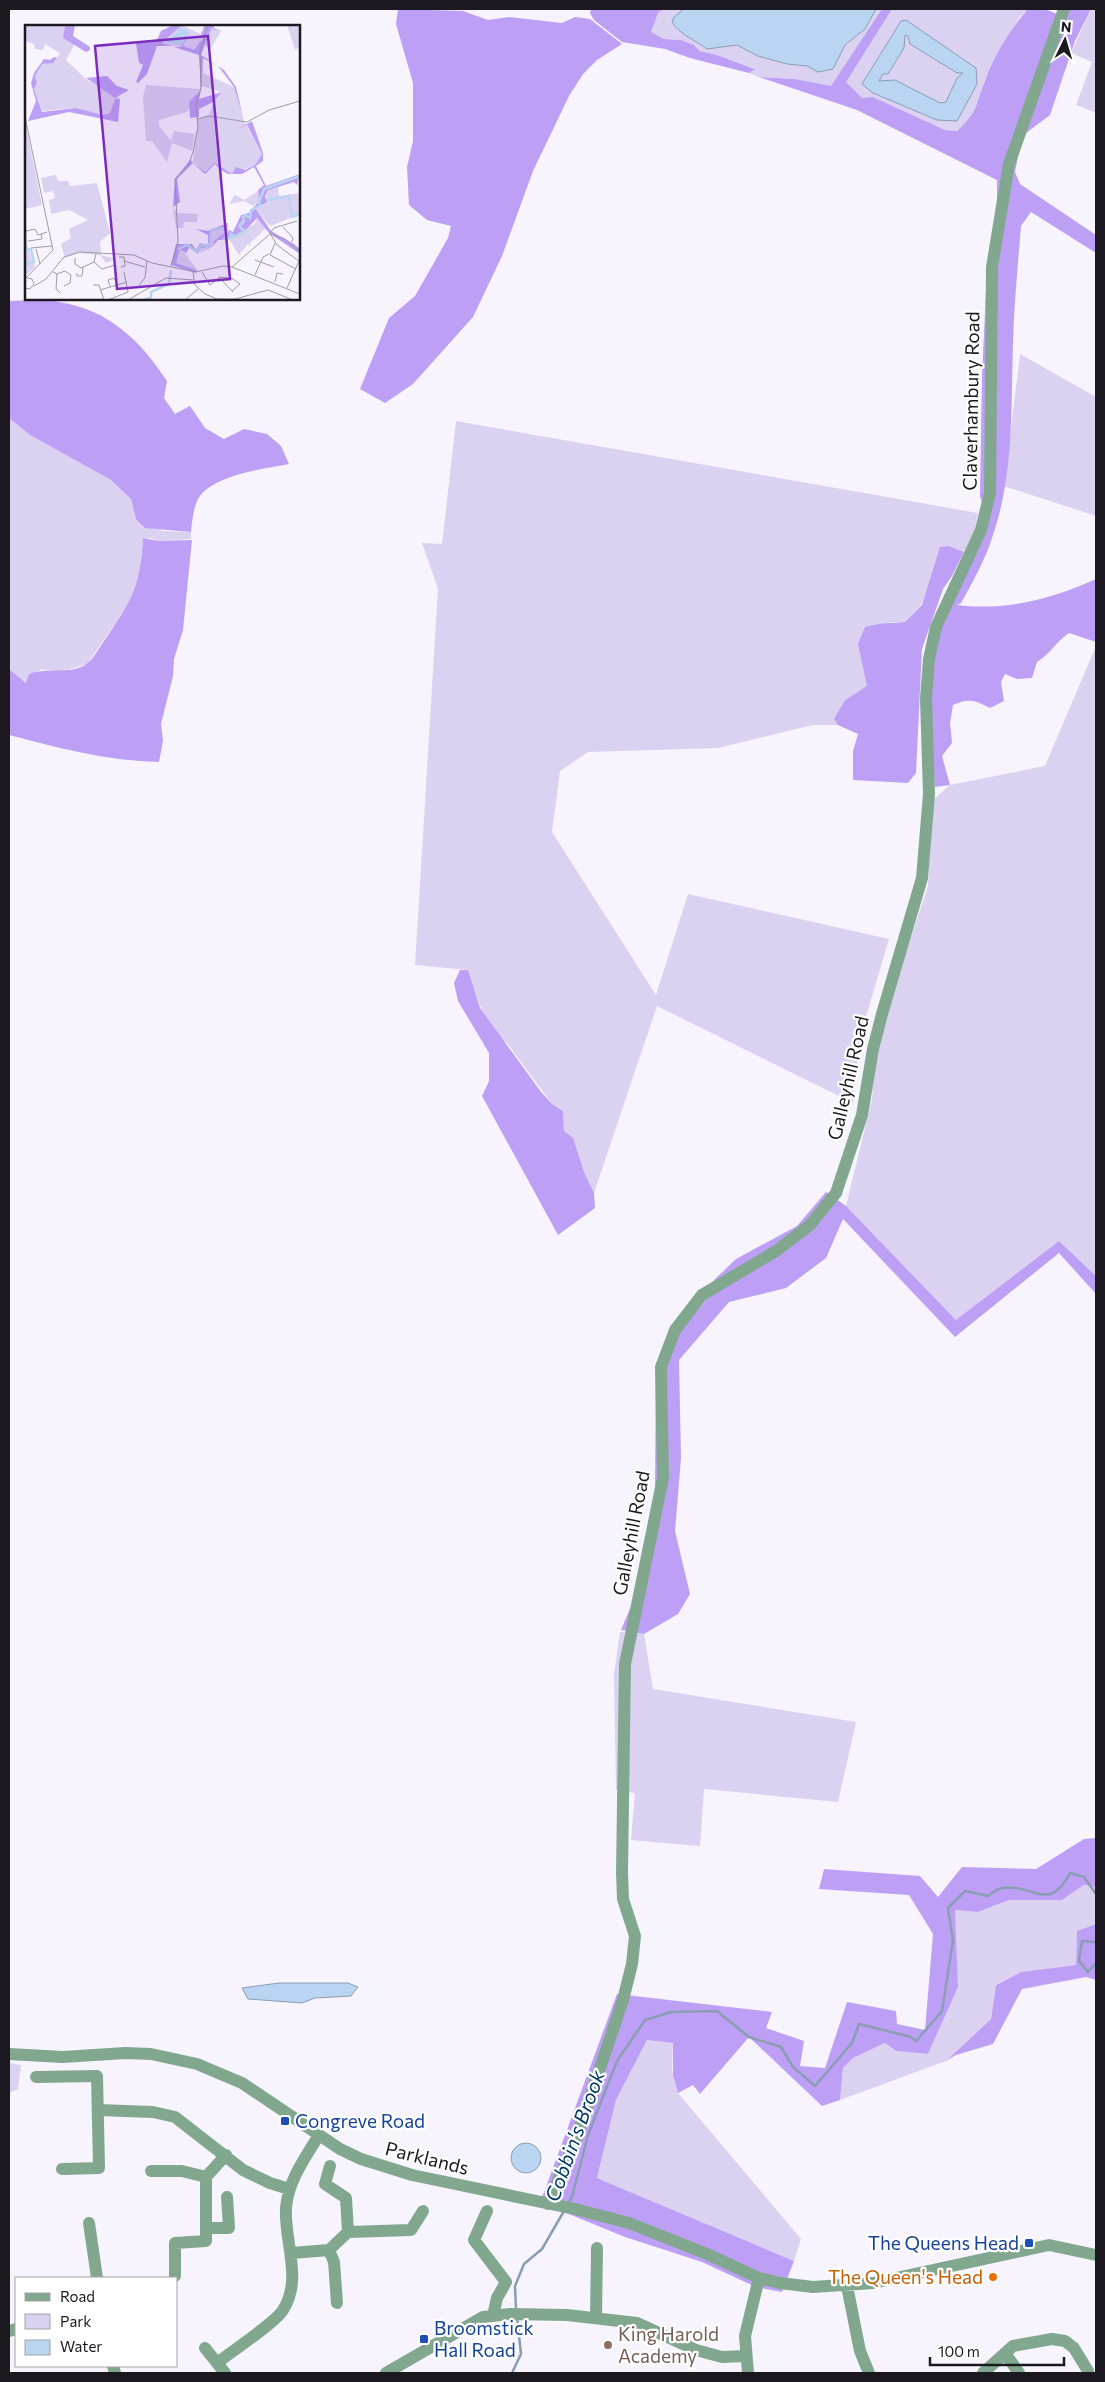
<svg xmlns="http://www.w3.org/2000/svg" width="1105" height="2382" viewBox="0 0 1105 2382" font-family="Commissioner,sans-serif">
<rect width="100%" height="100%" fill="#f7f4fe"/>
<path fill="#dbd2f2" d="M663,9H1028L1019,18L998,55L985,79L977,108L961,131L945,130L873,97L862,99L831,87L795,79L759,77L749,73L754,68L717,55L700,51L694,45L681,40L664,39L650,32L658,13Z
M1091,9H1096V113L1076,105L1092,62L1071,53Z
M1020,354L1096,397V516L1004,486Z
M9,418L30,435L111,480L131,499L136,519L163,531L191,532V539L159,541L151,538H143L139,577L133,598L87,664L60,672L41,669L26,683L9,669Z
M456,421L978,513L975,530L964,552L949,546L921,605L905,622H892L868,686L845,700L838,725H813L718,748L588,752L560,771L552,832L656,995L688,894L889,939L860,1037L853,1103L657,1006L594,1193L564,1131L563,1111L552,1104L507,1043C485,1025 475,996 468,970L415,965L438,589L422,543L442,544Z
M1096,646V1276L1059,1241L957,1321L846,1206L872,1099L876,1043L928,886L932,801L950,785L1045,766Z
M620,1632L644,1634L653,1689L856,1722L838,1802L704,1789L700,1846L631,1840L635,1793L616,1790L614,1674Z
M1084,1885L1096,1887V1924L1077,1931L1076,1965L1021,1972L996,1984L991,2019L946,2061L840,2100L843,2068L853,2058L885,2043L896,2051L928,2054L958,1987L954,1910L978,1912L1009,1900H1062Z
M647,2040L673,2043L672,2070L678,2093L801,2239L794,2261L597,2178L616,2100Z
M9,2063L21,2065L18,2089L9,2093Z"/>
<path fill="#bda0f6" d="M398,9L463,11L488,20L509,17L562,23L575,17L590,19L622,44L597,60L583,74L569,96L533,171L502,256L473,317L413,384L385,403L360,389L389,318L415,296L448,238L451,226L427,220L409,205L407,167L413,141V83L396,24Z
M591,9H663L658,13L651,32L664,39L681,40L694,45L700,51L717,55L755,69L749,73L690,58L665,49L622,42L594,20L590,13Z
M882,9H892L846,82L862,98L873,97L945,130L957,131C979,111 976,103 986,78C995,54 1011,28 1028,9H1045L1057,14L1059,9H1091L1075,41L1050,115L1022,136L1015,172L1020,184L1096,235V253L1031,212L1021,226C1018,265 1014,304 1013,343C1011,407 1014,474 993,535C986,558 973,582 961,603L957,605C1006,611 1052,599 1096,579V642L1069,633C1057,641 1050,654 1037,662L1032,678L1017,679L1005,674L1001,682L1004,701L990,708C975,700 968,698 953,705L950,723L952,743L942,756L950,785L935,787L926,660L989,520L980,497L982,376L986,290L997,200V180L857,110L759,77L795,79L831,86Z
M9,301C25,301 43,299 59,302C109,310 140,340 167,381L164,398L175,414L190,406L205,428L224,439L244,429L267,434L281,446L289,464C264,469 209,475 197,501C193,511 192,522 191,532L145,528L136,519L131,499L111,480L30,435L9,418Z
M143,538L159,541L192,540L183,630L174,659L173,676L161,724L163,741L159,762C108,761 58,748 9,735V669L26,683L29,674C47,667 67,675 85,665C93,660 99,648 104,641C132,600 140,588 143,538Z
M949,546L964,552L952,576L943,589L922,649L916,773L908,783L853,780V751L858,734L838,725L834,719L845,700L867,686L858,644L865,627L878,624L905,622L922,605L940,547Z
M460,970H468L480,1008L541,1092L552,1104L563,1111L564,1131L573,1138L584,1172L594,1193L595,1208L558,1235L482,1096L489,1081V1053L458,1001L454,983Z
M826,1192L846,1206L956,1320L1059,1241L1096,1276V1294L1059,1253L955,1337L843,1219L826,1258L786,1288L729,1302L679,1360L681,1458L675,1531L690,1594L678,1614L644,1634L621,1630L642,1580L655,1489L656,1363L679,1331L704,1303L714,1280L736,1259L797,1226Z
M1096,1838V1887L1084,1885L1062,1900H1009L978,1912L955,1910L958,1987L928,2054L896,2051L885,2043L853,2058L843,2068L840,2100L822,2106L749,2037L700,2094L693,2085L678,2093L673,2075V2043L647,2040L616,2100L597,2178L794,2261L782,2292L756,2287L702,2262L625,2237L537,2201L543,2195L617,1994L772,2012L766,2028L804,2041L800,2066L825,2068L847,2002L896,2011L897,2024L925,2030L933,1934L909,1895L819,1889L824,1869L920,1876L938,1897L962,1867L1036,1869L1084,1839Z
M1096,1924V1980L1086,1977L1022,1989L993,2044L956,2055L946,2061L991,2019L996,1985L1021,1972L1076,1965L1077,1931Z"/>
<path fill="#bad5f2" stroke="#8a9db3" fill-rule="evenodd" d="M684,9H876L865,29L845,45L833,69L818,72L807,66L787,64L758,56L737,45L707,49C695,40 680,35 672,22L674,17Z
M906,20L976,68L977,84L957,121L937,120L873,93L862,84L901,21ZM905,35L908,36L910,44L957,73H963L957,78L946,102L940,103L895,80L879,81L883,74H888L904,48Z
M279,1983H348L358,1987L351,1996L315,1998L302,2003L248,1999L242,1988Z
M511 2158a15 15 0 1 1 30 0a15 15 0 1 1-30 0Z"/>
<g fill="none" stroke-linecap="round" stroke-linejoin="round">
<path stroke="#8a9db3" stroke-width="2.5" d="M1096,1942L1082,1941L1079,1961L1088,1972L1096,1963
M568,2204L572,2197L588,2135L617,2061L645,2020L671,2012L717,2011L749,2037L781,2047L793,2067L815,2086L852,2043L859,2024L911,2037L916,2041L942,2011L953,1941L948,1908L965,1891L988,1896C992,1893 997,1889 1002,1888C1033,1883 1049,1914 1070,1873L1084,1877L1096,1894
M516,2309L515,2286L524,2264L542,2249L564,2211
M512,2373L521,2354L517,2317"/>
<path stroke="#81a88f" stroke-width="12" d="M9,2054L63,2057L125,2053L151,2054L197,2064L242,2083L340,2149L361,2159L412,2175L575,2209L629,2223L707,2254L759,2278L780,2283L813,2287L873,2283L1049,2245L1096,2255
M36,2077L97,2076L99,2168L62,2169
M98,2110L153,2112L175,2117L243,2170L270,2183L289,2189
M226,2155L206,2177V2228H229L227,2197
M330,2166L325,2184L346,2198L348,2232
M151,2171H182L206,2177
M548,2204L577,2136L623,2000L632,1964L635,1936L623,1899L622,1873L625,1664L663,1478L661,1367L675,1330L702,1295L776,1251L810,1225L836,1193L862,1115L873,1049L882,1014L922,878L929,794L926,698L929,659L936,627L981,530L990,493L992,267L1009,164L1064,9
M487,2211L474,2240L506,2282L497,2298L493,2316
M89,2223L97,2278
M329,2250L334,2262L337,2303
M292,2253L329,2250L348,2232L411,2230L423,2211
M175,2276V2243L206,2241V2228
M847,2286L860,2351L869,2373
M596,2317L597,2248
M9,2331L16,2329
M205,2348L225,2373
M1005,2353L1019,2373
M217,2363C231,2352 276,2322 283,2310C303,2279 284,2242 286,2208C288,2181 305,2158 319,2135
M113,2366L115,2373
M386,2373L483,2317L510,2314L567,2315L637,2323L696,2350L722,2357L745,2356
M748,2373L745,2336L759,2278
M983,2373L1013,2346L1052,2339L1065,2341L1074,2348L1088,2371"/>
</g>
<g fill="#1a4fb4" stroke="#fff" stroke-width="2">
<rect x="280" y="2116" width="10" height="10" rx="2.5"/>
<rect x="1024" y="2238" width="10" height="10" rx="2.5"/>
<rect x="419" y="2334" width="10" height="10" rx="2.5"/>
</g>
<circle fill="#e8710a" stroke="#fff" stroke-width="2" cx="993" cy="2277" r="5"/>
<circle fill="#8d6e63" stroke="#fff" stroke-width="2" cx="608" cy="2345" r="5"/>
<g text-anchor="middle" stroke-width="4.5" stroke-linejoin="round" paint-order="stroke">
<g font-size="19" fill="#1b191f" stroke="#fff">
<text transform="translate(971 401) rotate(-89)" y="7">Claverhambury Road</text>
<text transform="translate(848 1078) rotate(-77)" y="7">Galleyhill Road</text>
<text transform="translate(631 1533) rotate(-79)" y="7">Galleyhill Road</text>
<text transform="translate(427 2158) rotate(14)" y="7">Parklands</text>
</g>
<g font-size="19" fill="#164399" stroke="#fff" text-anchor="start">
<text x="295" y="2128">Congreve Road</text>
<text x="1019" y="2250" text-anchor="end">The Queens Head</text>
<text x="434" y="2335">Broomstick<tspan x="434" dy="22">Hall Road</tspan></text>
</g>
<g font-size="19" fill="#c56008" stroke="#fff" text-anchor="end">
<text x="983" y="2284">The Queen's Head</text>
</g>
<g font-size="19" fill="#785e54" stroke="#fff" text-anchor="start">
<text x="618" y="2341">King Harold<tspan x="618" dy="22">Academy</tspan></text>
</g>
<g font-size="20" font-style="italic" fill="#013863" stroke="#fff">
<text transform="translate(575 2136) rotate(-70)" y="7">Cobbin's Brook</text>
</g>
</g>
<g transform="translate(25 25)">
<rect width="275" height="275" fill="#f7f4fe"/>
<path d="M0,0H41V11L49,20L41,35L62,55L95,73L90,75L85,88L79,90L47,83L17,86L9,64L12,58L10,51L17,39L30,36L35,28L20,19L18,25L10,24L9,19L0,16ZM157,0L179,11L170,26L137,18ZM262,0H275V22L270,25ZM187,2L196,6L186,23L181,22L180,16ZM178,48L209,62L219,96L237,129L230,140L207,149L190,138L180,147L168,136L173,94L184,90L190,74L196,67L177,61ZM121,60L175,64L162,87L134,95V101L146,116L149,106L170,109L167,126L147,118L142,137L127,116H121L118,72ZM0,96L17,180L0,184ZM31,150L33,156H43L45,161L72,158L85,208L75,217L76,230L91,234L81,238L75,230L53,228L40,233L36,219L46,213L44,204L63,195L44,185L26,189L24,175L30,173L28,166L19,168L16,153ZM253,160L254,171L275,168V189L245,201L231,184L239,180L243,165ZM233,166L234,176L228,181L219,176L204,179L210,170L219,175ZM148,182L152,188L173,189L172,197H159L158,203H151ZM0,191L3,223L10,242L0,251ZM232,193L241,203L225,218L226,222L223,219L214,230L204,214L230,199ZM200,204L198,212L192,213L186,223L175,228L176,223L184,222L185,207ZM155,223L157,224L172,245L151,238Z" fill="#dbd2f2"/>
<path d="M50,0L48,11L65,22V25L61,27L38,13L40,1ZM148,0H157L137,18L148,21H132L122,49L113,58L111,57L118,40L114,38L111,18L131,17L136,6ZM180,0H189V4L196,5H189L187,2L176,30L199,45L211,62L218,92L209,62L193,41L178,33L177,61L174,74L197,67L188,77L174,84V92L165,93L164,77L176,65L174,30L149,22H156L165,6L158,21L169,25L178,13L176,9ZM29,32L32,33L28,38L17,39L10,51L12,58L9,64L17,87L50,83L79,90L85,88L90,74H95L93,97L44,87L3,96L11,76L6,58L9,48L19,34L25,35ZM82,51L92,61L104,65L90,73L61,53ZM227,96L238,128V136L231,141L241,161L275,149L272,160L269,157L243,165L240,172L242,177L231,184L246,206L269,219L275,224V229L244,208L232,193L223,203L204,214L193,215L186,223L190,215L201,207L198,204L185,207L184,222L176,223L173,229L165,222L161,228L155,224L151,238L172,245L171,248L146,240L151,219H167L171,225L175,218L183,220V210L171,204L183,206L203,198L202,204L208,207L216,190L224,188L234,176L233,165L239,160L229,142L217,149H203L196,145L190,139L180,149L168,138L152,154L155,177L148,182L150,154L165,135L180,147L190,138L207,149L211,142L220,145L230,140L237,129L222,100L213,104Z" fill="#bda0f6"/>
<path d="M156,3L164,7L156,20L140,18Z" fill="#bad5f2"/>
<path fill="none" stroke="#bad5f2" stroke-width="2.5" d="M243,175L264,171L267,192L275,189M153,224L162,220L172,227L176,220L182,221L185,218L186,205L197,203L203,206L199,213H205L206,209L210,212L219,206L214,201L219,196L218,192L220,190L225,193L226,185L235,181L234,177L239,164L275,151M0,225L6,224L9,237L0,239M119,275L126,272V267L144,259L146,245"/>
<path fill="none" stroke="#9f9ca5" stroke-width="1" d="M0,92L28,225L0,254M172,94L184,91L222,97L244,85L275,76M258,202L268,213L267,217M1,206L10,204L13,210L22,207M3,216L17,214L16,209M250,218L245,230L271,244M6,223L27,221M11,224L15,239M71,229L69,237L77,244L90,240M94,232H99L100,241L96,242M50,233V239L56,243L69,237M230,235L249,242M99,236L120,242M146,241L153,216L150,154L164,139L168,127L173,102L171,80L176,62L175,28L183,0M207,242L245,209L260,214L275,227M28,247L32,249L40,246L46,250L45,258L39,261M168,247L170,260L180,269L192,274H210L243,265L268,275M177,247L185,260L195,252L203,253M52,248V251H57L58,242M32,249L31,264L35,268M230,250L238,232L244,229M194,252L208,267M205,252L215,259L207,266M250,257L252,248L258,249M68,260H74L79,275M114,260L120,253L122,236M9,261L21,254L39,232L55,227L109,230L127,238L171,247L198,241L207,242L275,269M85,261L83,255L89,253L92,259M0,263L5,264L9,259L7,254L2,253M262,263L274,236L252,220L245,208L249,203L272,196M75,265L102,257M83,275L103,267L99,247M103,275L141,253L168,255M160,275L173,264"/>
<path fill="#7b2cbf" fill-opacity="0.15" stroke="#7b2cbf" stroke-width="2.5" d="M183,11L205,254L92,264L70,21Z"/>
<rect width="275" height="275" fill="none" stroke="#1b191f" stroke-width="2.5"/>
</g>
<rect width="1105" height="2382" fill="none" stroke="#1b191f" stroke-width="20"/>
<rect x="15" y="2277" width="162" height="90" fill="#ffffff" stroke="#a4a3a5"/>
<rect x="25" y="2293" width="25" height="8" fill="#81a88f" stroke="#a4a3a5"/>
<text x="60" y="2302" font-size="15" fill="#1b191f">Road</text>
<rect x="25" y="2314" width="25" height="15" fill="#dbd2f2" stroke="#a4a3a5"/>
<text x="60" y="2327" font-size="15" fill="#1b191f">Park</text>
<rect x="25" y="2340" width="25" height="15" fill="#bad5f2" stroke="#a4a3a5"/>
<text x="60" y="2352" font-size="15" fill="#1b191f">Water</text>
<g transform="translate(1065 40) rotate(5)" stroke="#ffffff" stroke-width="4" paint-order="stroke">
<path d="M0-4L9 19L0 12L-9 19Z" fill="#1b191f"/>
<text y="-8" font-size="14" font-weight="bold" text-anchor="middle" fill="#1b191f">N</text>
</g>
<path d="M930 2357v8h134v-8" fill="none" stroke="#1b191f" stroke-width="2.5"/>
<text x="938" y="2357" font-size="15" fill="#1b191f" stroke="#ffffff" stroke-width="4" paint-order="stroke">100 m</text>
</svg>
